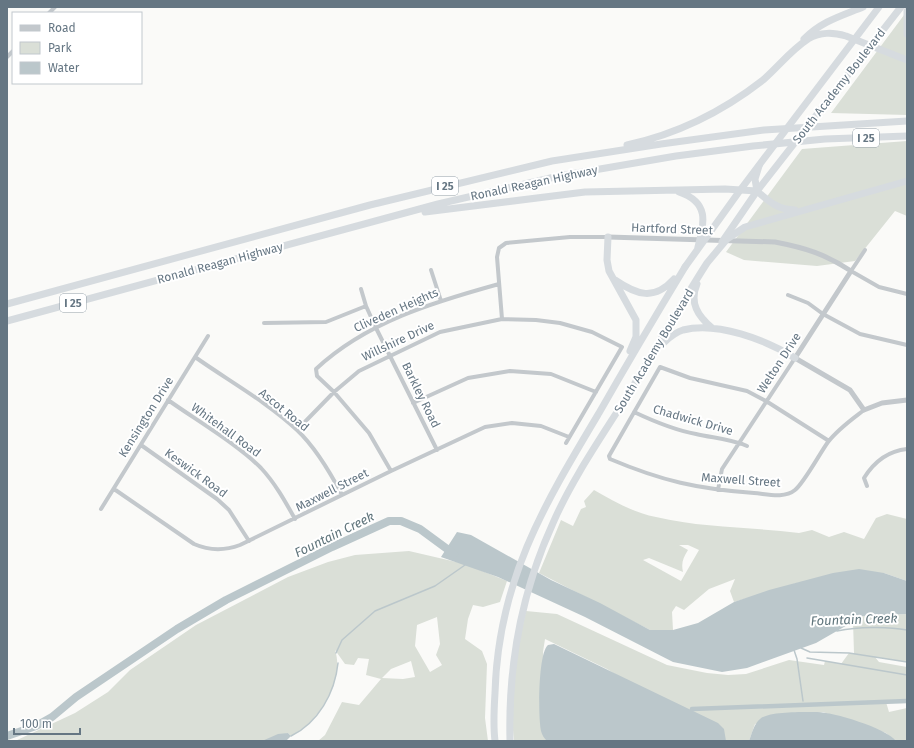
<svg xmlns="http://www.w3.org/2000/svg" width="914" height="748" viewBox="0 0 914 748" font-family="'Fira Sans',sans-serif">
<rect width="100%" height="100%" fill="#fafaf8"/>
<path fill="#dadfd7" fill-rule="evenodd" d="M907,11V115L831,113Z
M907,141V216L895,211L855,261L817,266L744,260L726,252L802,149Z
M594,490C613,501 634,513 656,517C702,528 752,527 799,533L812,530L829,537L844,532L864,539L876,518L887,514L907,519V581L884,573L797,583L734,602L730,591L735,579L709,589L684,610L676,606L672,612L673,630H650L539,573L561,520L573,526L581,509L586,507L584,501ZM679,545H688L699,550L681,581L643,560L649,558L683,572C681,563 683,558 688,550Z
M409,551L465,564L507,581L500,602L483,607L473,605L468,619L465,639L482,651L487,664L485,718L488,741H318L325,735L342,702L359,705L381,679L366,675L369,659L358,658L354,665L345,664L335,650C343,674 328,703 311,721C306,727 298,731 291,736L288,733L268,741H15L75,713L108,692L130,670L196,625L288,577L328,562L355,555ZM437,617L440,644L436,655L442,665L430,672L415,646L417,625ZM411,661L415,677L403,679L382,678L391,669Z
M526,611L557,614L667,665L707,673L728,675L746,674L789,660L824,665L825,661L841,664L849,653H854L853,622L863,616L907,614V662L875,657L879,662L907,667V701L886,702L889,712L907,708V741H895L886,733L823,712L755,724L749,741H725L607,669L545,639L543,652L548,741H514C509,698 516,653 526,611Z"/>
<path fill="#bbc7cb" d="M457,532L471,535L551,580L600,603L650,630H673L698,623L734,602L769,590L833,573L859,569L884,573L907,581V614L863,616L816,643L747,668L722,672L673,662L585,617L498,577L441,557Z
M554,644L718,723L724,729L726,741H547C544,738 542,735 541,731C538,717 538,653 548,645Z
M817,712C833,712 886,728 896,741H749C752,733 754,724 760,719C769,711 804,712 817,712Z
M288,733L291,736L287,740L262,741L278,734Z"/>
<g fill="none" stroke-linecap="round" stroke-linejoin="round">
<path stroke="#bbc7cb" stroke-width="1.5" d="M837,631C858,627 886,626 907,630
M801,648L810,652L849,653L907,662
M794,650L797,659L803,701
M336,653L342,640L375,611L435,586L465,565
M807,658L907,675
M291,736C318,723 335,693 338,663"/>
<path stroke="#bbc7cb" stroke-width="4.5" d="M692,709L907,701"/>
<path stroke="#bbc7cb" stroke-width="8" d="M7,736L36,726L52,717L76,697L177,629L226,600L332,547L389,521H401L420,529L454,554"/>
<path stroke="#c3c8cc" stroke-width="4" d="M49,13L55,7
M7,57L13,51
M865,250L851,271L879,287L907,294
M431,270L441,301
M361,289L366,306L376,328L437,450
M788,295L808,303L823,314L860,334L907,345
M502,319L497,257L499,248L506,243L570,237H608
M264,323L326,322L366,306
M195,357C229,381 267,402 297,430C316,448 330,472 342,495
M168,400C196,420 237,444 261,468C275,483 285,501 295,519
M413,403L468,378L510,371L551,374L596,392
M634,412C653,421 674,430 696,434C713,438 731,439 747,446
M297,430L334,392L359,371L440,332L502,319L536,320L560,323L592,332L622,347L566,443
M829,441L766,401L747,391L690,378L660,367L609,456L610,459C662,481 698,489 754,493C767,494 784,499 795,490C804,483 820,453 828,442C838,429 851,420 864,410
M141,445L217,499L229,510L249,541
M391,471L369,433L334,392L317,376L316,369C366,322 434,302 499,284
M867,486L864,478C874,462 887,451 907,449
M114,489L194,544C210,551 224,551 240,545L391,471L485,427L512,423L541,426L569,437
M718,490L722,469L795,358
M101,509L208,336"/>
<path stroke="#c3c8cc" stroke-width="5" d="M608,237L775,242C806,248 825,254 851,271L795,358L850,390L864,410L882,403L907,400"/>
<path stroke="#d6dbdf" stroke-width="7" d="M722,242L757,191L901,7
M685,267L741,189L879,7"/>
<path stroke="#d6dbdf" stroke-width="7" d="M907,11V34
M804,39C822,21 841,16 863,7
M627,145C677,134 722,112 763,80C778,67 791,50 808,39C821,32 832,32 846,36L907,60
M759,166L755,179L757,191C769,202 779,210 795,210
M679,192C709,202 705,222 698,247
M425,212L585,192L725,189L757,191
M608,237L607,260L609,271L636,320V337L630,351
M615,280C637,295 654,301 674,279
M697,284C689,303 698,316 712,328
M7,304L370,205L552,161L661,144L764,130L907,121
M7,321L438,204L559,176L676,156L753,146L825,139L907,136
M660,346C667,340 673,333 683,330C717,321 766,340 795,358
M495,741C493,725 494,709 495,693C498,581 544,505 599,413C627,364 656,315 685,267
M510,741C508,664 521,593 553,523C573,477 603,435 629,393C655,350 680,305 707,263L727,239L745,227L907,181"/>
</g>
<g text-anchor="middle" stroke-width="4" stroke-linejoin="round" paint-order="stroke">
<g fill="#fff" stroke="#939fa8" stroke-width="1">
<rect x="853" y="129" width="26" height="18" rx="3"/>
<rect x="432" y="177" width="26" height="18" rx="3"/>
<rect x="60" y="294" width="26" height="18" rx="3"/>
</g>
<g font-size="11" font-weight="bold" fill="#657683">
<text x="866" y="142">I 25</text>
<text x="445" y="190">I 25</text>
<text x="73" y="307">I 25</text>
</g>
<g font-size="12" fill="#657683" stroke="#fff">
<text transform="translate(839 86) rotate(-52)" y="4">South Academy Boulevard</text>
<text transform="translate(534 183) rotate(-12)" y="4">Ronald Reagan Highway</text>
<text transform="translate(672 229) rotate(2)" y="4">Hartford Street</text>
<text transform="translate(220 263) rotate(-15)" y="4">Ronald Reagan Highway</text>
<text transform="translate(396 310) rotate(-24)" y="4">Cliveden Heights</text>
<text transform="translate(398 341) rotate(-25)" y="4">Willshire Drive</text>
<text transform="translate(654 351) rotate(-59)" y="4">South Academy Boulevard</text>
<text transform="translate(779 363) rotate(-57)" y="4">Welton Drive</text>
<text transform="translate(421 395) rotate(64)" y="4">Barkley Road</text>
<text transform="translate(284 410) rotate(39)" y="4">Ascot Road</text>
<text transform="translate(146 417) rotate(-58)" y="4">Kensington Drive</text>
<text transform="translate(693 420) rotate(16)" y="4">Chadwick Drive</text>
<text transform="translate(226 430) rotate(36)" y="4">Whitehall Road</text>
<text transform="translate(196 473) rotate(36)" y="4">Keswick Road</text>
<text transform="translate(741 480) rotate(4)" y="4">Maxwell Street</text>
<text transform="translate(332 490) rotate(-27)" y="4">Maxwell Street</text>
</g>
<g font-size="13" font-style="italic" fill="#60757c" stroke="#fff">
<text transform="translate(334 534) rotate(-26)" y="5">Fountain Creek</text>
<text transform="translate(854 619) rotate(-2)" y="5">Fountain Creek</text>
</g>
</g>
<rect width="914" height="748" fill="none" stroke="#657683" stroke-width="16"/>
<rect x="12" y="12" width="130" height="72" fill="#ffffff" stroke="#c1c8cd"/>
<rect x="20" y="25" width="20" height="6" fill="#c3c8cc" stroke="#c1c8cd"/>
<text x="48" y="32" font-size="12" fill="#657683">Road</text>
<rect x="20" y="42" width="20" height="12" fill="#dadfd7" stroke="#c1c8cd"/>
<text x="48" y="52" font-size="12" fill="#657683">Park</text>
<rect x="20" y="62" width="20" height="12" fill="#bbc7cb" stroke="#c1c8cd"/>
<text x="48" y="72" font-size="12" fill="#657683">Water</text>
<path d="M14 728v6h66v-6" fill="none" stroke="#657683" stroke-width="2"/>
<text x="20" y="728" font-size="12" fill="#657683" stroke="#ffffff" stroke-width="3" paint-order="stroke">100 m</text>
</svg>
